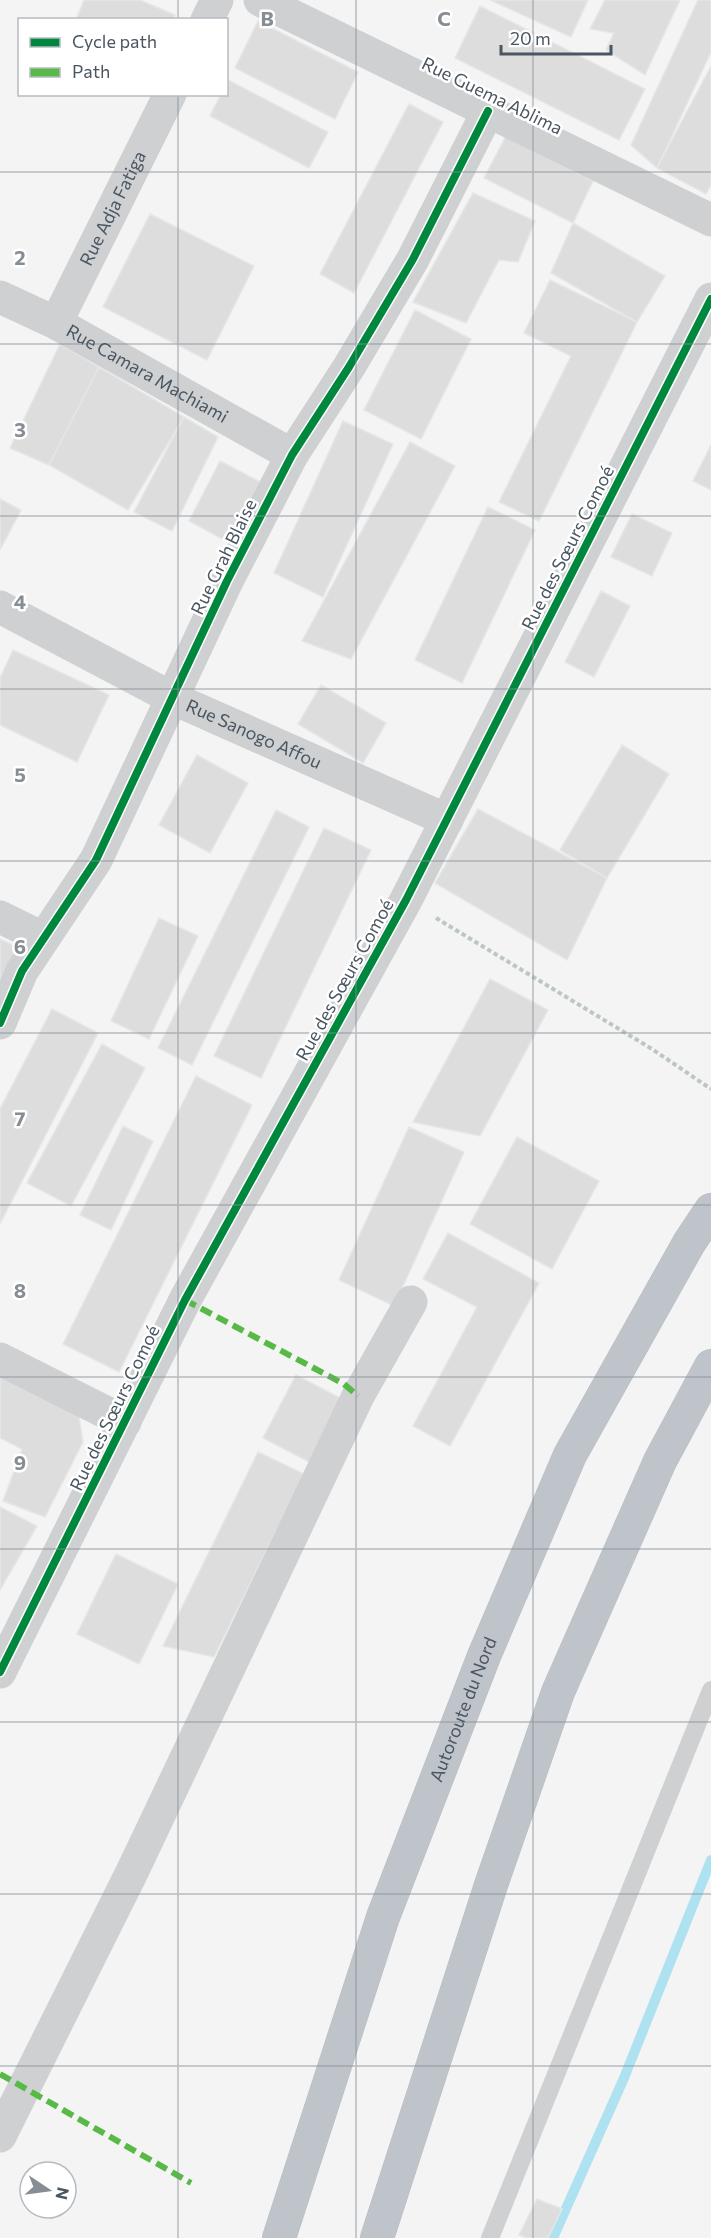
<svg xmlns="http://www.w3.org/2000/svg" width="711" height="2238" viewBox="0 0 711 2238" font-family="Commissioner,sans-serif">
<rect width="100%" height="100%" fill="#f4f4f4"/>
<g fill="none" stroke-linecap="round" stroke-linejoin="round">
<path stroke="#aee2f0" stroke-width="10" d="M553,2238L624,2078L711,1860"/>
</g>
<path fill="#ddddde" stroke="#e5e6e7" stroke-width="1.5" d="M84,0H140L175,15L173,20H76Z
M490,0H588L571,37Z
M605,0H680L645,75L606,50L614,33L590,29Z
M698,0H711V52L657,168L631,145Z
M480,6L645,89L619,140L455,58Z
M258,21L358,72L335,119L235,68Z
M711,66V185L706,194L657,168Z
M228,80L328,132L309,168L210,116L221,94H226Z
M409,104L443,122L354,293L320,274Z
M506,136L593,181L573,223L484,178Z
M473,193L535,221L518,262L499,260L466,323L413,302Z
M150,214L254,266L207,360L103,307Z
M573,223L665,276L637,322L551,273Z
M550,280L637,322L539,521L499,502L571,356L524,333Z
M415,310L471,339L421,439L364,410Z
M60,344L99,367L49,465L10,448Z
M99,367L184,417L128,510L49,465Z
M184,417L218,437L172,531L134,512Z
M343,421L393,444L323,597L274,573Z
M410,442L455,466L351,659L302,641Z
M711,445V490L693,481Z
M220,461L268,486L237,547L189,521Z
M0,499L21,510L0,550Z
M488,507L535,530L462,683L415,660Z
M632,514L672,533L652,576L611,557Z
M601,591L630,606L594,677L565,662Z
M13,650L109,695L77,762L0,725V678Z
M321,685L386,723L363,763L298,724Z
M622,745L669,774L607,878L560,850Z
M197,755L248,783L210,853L159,825Z
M478,809L607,878L567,960L435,883Z
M276,810L309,827L192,1065L158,1048Z
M324,828L371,850L261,1078L214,1056Z
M159,918L198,936L149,1039L111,1021Z
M0,939L19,948L0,991Z
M490,979L548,1010L480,1136L413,1122Z
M52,1009L98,1033L0,1224V1109Z
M102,1044L145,1068L71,1206L27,1183Z
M196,1076L252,1105L119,1372L63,1344Z
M123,1126L153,1141L111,1230L80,1215Z
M409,1127L464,1152L394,1306L339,1280Z
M517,1137L599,1181L552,1269L470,1224Z
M448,1233L539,1283L450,1446L413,1426L477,1307L423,1279Z
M0,1375L78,1410L83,1442L45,1517L3,1501L22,1449L0,1438Z
M296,1375L346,1401L313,1464L263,1438Z
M258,1452L304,1474L214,1657L163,1646Z
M0,1507L37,1526L0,1590Z
M116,1554L178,1584L139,1664L77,1634Z
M537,2199L562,2209L548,2238H527L519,2235Z"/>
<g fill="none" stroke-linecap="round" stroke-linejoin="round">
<g stroke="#b9bec3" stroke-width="34">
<g id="motorway">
<path id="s4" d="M279,2238L383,1917L484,1656L570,1455L689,1243L711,1210"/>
<path d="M377,2238L491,1885L558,1692L660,1461L711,1366"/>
</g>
</g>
<path stroke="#bcc7c4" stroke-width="4" stroke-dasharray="4.5 3" stroke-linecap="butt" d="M436,918L652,1049L711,1089"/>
<path stroke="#ced0d2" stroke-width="18" d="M490,2238L711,1690"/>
<g stroke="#ced0d2" stroke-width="33">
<path d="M260,0L711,220"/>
<path d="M207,20L217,0"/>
<path id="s1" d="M0,297L56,323L292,455"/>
<path id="s2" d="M56,323L170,94"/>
<path id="s3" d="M0,607L174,699L447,820"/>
<path d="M0,917L43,938"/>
<path d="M0,1023L22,971L96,860L227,581L292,455L349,367L413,259L488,111"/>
<path d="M0,1359L125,1422"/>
<path d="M0,1672L185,1300L406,900L711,299"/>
<path d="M0,2136L132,1872L358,1396L411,1302"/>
</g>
<use href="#motorway" stroke="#bec4c9" stroke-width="33"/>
<path stroke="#58b947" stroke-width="6" stroke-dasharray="12 6" stroke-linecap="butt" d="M185,1300L344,1384L358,1396
M0,2074L191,2183"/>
<g stroke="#fff" stroke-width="11">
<path id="cycleway" d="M0,1023L22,971L96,860L227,581L292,455L349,367L413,259L488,111
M0,1672L185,1300L406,900L711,299"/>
</g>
<use href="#cycleway" stroke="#00873e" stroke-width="8"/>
</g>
<path fill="none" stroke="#868d94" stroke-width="1.5" stroke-opacity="0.55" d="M178,0V20M356,0V2238M533,0V2238M178,94V2238M0,172H711M0,344H711M0,516H711M0,689H711M0,861H711M0,1033H711M0,1205H711M0,1377H711M0,1549H711M0,1722H711M0,1894H711M0,2066H711"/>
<g text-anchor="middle" stroke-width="5" stroke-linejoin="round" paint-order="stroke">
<g font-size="18" fill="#4a5661" stroke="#fff">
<text transform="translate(492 96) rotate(26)" y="6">Rue Guema Ablima</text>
<text dy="6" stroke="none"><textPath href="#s2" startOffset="128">Rue Adja Fatiga</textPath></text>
<text dy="6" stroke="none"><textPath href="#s1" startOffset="166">Rue Camara Machiami</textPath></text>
<text transform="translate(568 548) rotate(-63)" y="6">Rue des Sœurs Comoé</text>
<text transform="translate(224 557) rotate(-64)" y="6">Rue Grah Blaise</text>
<text dy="6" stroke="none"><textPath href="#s3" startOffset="284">Rue Sanogo Affou</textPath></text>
<text transform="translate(345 980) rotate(-61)" y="6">Rue des Sœurs Comoé</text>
<text transform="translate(115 1408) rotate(-64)" y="6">Rue des Sœurs Comoé</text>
<text dy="6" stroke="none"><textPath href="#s4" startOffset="560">Autoroute du Nord</textPath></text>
</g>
</g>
<g font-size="20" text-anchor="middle" font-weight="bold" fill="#868d94" stroke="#fff" stroke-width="5" stroke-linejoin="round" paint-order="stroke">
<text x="267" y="26">B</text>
<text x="444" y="26">C</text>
<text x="20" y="265">2</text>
<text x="20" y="437">3</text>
<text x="20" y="609">4</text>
<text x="20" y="782">5</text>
<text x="20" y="954">6</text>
<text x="20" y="1126">7</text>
<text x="20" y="1298">8</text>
<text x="20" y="1470">9</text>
</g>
<rect x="18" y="18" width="210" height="78" fill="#ffffff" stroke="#b7bbc0" stroke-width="1.5"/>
<rect x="30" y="38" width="30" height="9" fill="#00873e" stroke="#b7bbc0" stroke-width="1.5"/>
<text x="72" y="48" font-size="18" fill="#4a5661">Cycle path</text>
<rect x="30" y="68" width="30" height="9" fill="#58b947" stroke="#b7bbc0" stroke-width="1.5"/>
<text x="72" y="78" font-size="18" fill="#4a5661">Path</text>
<g transform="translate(48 2190) rotate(103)"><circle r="28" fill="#ffffff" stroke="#b7bbc0" stroke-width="1.5"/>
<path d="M0-4.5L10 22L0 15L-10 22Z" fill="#868d94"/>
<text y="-9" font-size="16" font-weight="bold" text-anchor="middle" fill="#4a5661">N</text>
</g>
<path d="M501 45v9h110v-9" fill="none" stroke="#4a5661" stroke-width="3"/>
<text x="510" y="45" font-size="18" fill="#4a5661" stroke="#ffffff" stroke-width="4.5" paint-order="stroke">20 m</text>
</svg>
